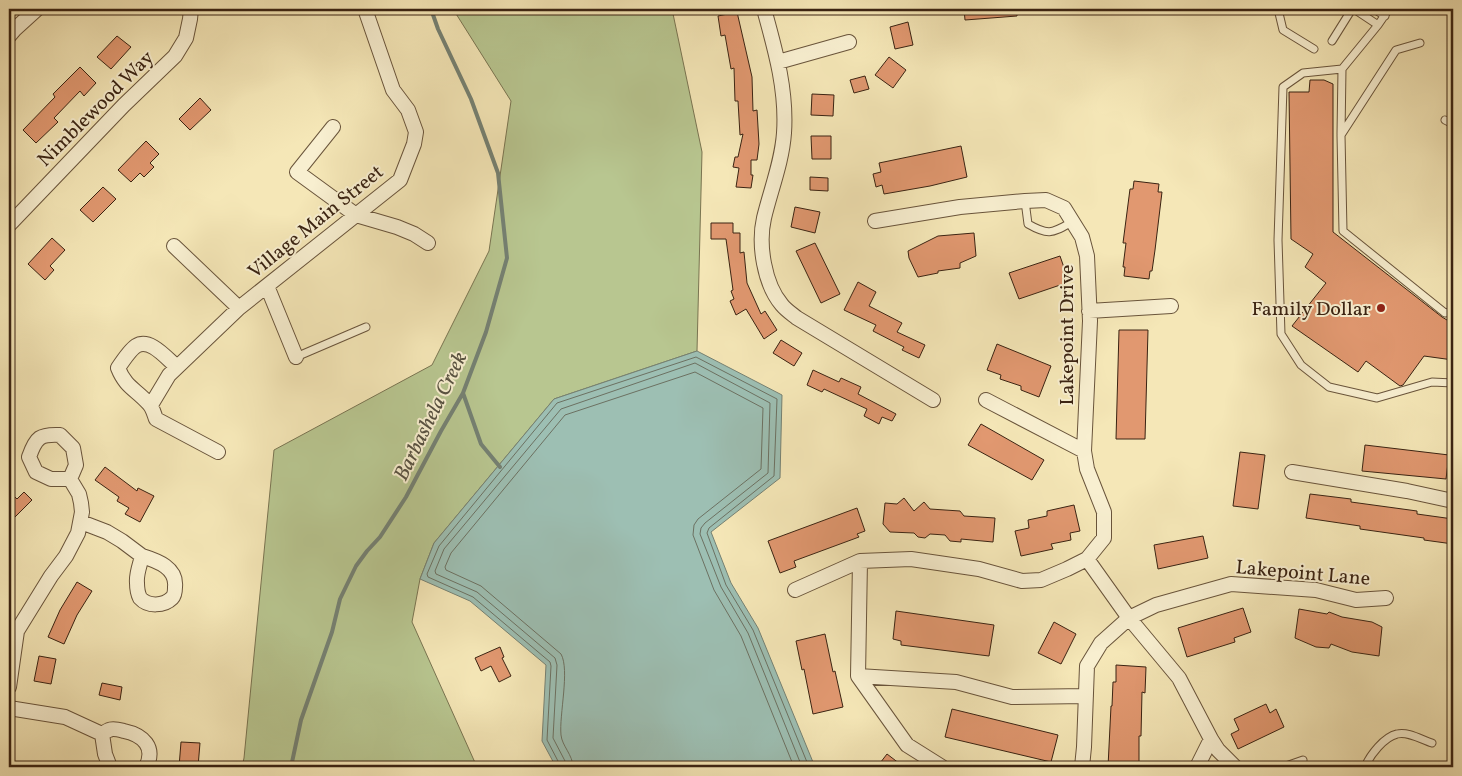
<svg xmlns="http://www.w3.org/2000/svg" width="1462" height="776" viewBox="0 0 1462 776" font-family="Vollkorn,serif">
<rect width="100%" height="100%" fill="#f5e7b7"/>
<filter id="stains"><feTurbulence type="fractalNoise" baseFrequency=".004" numOctaves="4"/><feColorMatrix values="0 0 0 0 .2 0 0 0 0 .09 0 0 0 0 .02 0 0 0 .5 -.17"/></filter>
<radialGradient id="worn" r=".72"><stop offset=".6" stop-color="#630" stop-opacity="0"/><stop offset="1" stop-color="#630" stop-opacity=".3"/></radialGradient>
<path fill="#b8c690" stroke="#797451" d="M453,9H672L702,152L697,351L554,399L434,543L420,579L412,622L477,767H242L244,758L274,450L432,365L489,251L511,101Z"/>
<path fill="#9dbfb3" stroke="#758173" d="M697,351L782,395L780,478L711,532L731,583L758,628L815,767H556L542,741L546,665L470,601L420,579L434,543L554,399Z"/>
<g fill="none" stroke-linecap="round" stroke-linejoin="round">
<path stroke="#6c7162" stroke-width="1" d="M560,767L559,763L547,740L551,666L550,662L473,597L428,577L427,574L439,546L557,403L696,357L777,399L774,476L709,528L707,533L726,585L753,630L809,767
M566,767L565,761L553,738L557,665L555,658L477,592L436,574L435,571L444,549L561,409L695,363L770,403L768,473L705,523L701,528L700,534L721,587L748,633L802,767
M573,767C573,755 562,746 561,735C559,715 570,670 561,654L481,586L446,570L445,567L451,553L565,415L695,372L763,408L761,469L698,519L694,525L693,535L714,590L741,636L794,767"/>
<path stroke="#758173" stroke-width="4" d="M463,393L481,444L500,467
M291,767L301,720L332,632L340,599L356,566L367,551L380,537L406,497L441,431L463,393L486,332L507,258L498,173L471,99L438,29L431,9"/>
</g>
<path fill="#e19870" stroke="#3a2312" d="M964,9H1017V16L965,20Z
M737,12L752,77L753,111L757,110L759,144L757,160H751V175H753L751,188L736,187L739,168L733,167L735,157H738L743,134L740,135L738,101H735L734,68L731,69L725,35L721,36L718,16Z
M908,22L913,45L895,49L890,27Z
M117,36L131,47L111,69L97,57Z
M889,57L906,70L893,88L875,75Z
M80,67L96,83L84,96L80,91L54,118L58,122L36,143L23,130L55,97L53,94Z
M865,76L869,89L854,93L850,80Z
M1310,80H1324L1333,84V232L1442,317L1447,320H1453V360L1424,356L1403,385L1400,386L1366,361L1358,372L1292,326L1326,283L1305,267L1313,254L1291,239L1289,92H1309Z
M812,94L834,95L833,116L811,115Z
M200,98L211,110L190,130L179,119Z
M811,136H831V159H812Z
M146,141L159,154L150,163L154,167L144,177L140,173L131,182L118,170Z
M961,146L967,177L930,186L884,194L882,185L876,187L873,174L881,172L879,163Z
M810,177L828,178V191L810,190Z
M1134,181L1159,184L1158,192H1162L1155,250L1152,271H1150L1149,279L1124,276L1125,267H1123L1126,243H1123L1130,189H1133Z
M103,187L116,199L93,222L80,210Z
M795,207L820,212L815,233L791,227Z
M711,223H733V233H740V253L744,252L747,283L761,314L765,311L777,330L764,339L746,309L736,315L730,301L734,299L731,291L733,290L726,239H711Z
M974,233L976,256L960,263V268L938,271V273L918,277L909,258L908,251L938,236Z
M52,238L65,250L50,266L54,270L45,280L28,264Z
M815,243L840,294L821,303L796,251Z
M1060,256L1069,282L1019,299L1009,273Z
M858,282L876,292L869,306L902,323L897,332L925,345L919,358L902,350L904,347L873,331L876,325L844,310Z
M1119,330H1148L1145,439H1116Z
M781,340L802,353L794,366L773,353Z
M997,344L1051,366L1039,397L1021,390V386L1000,379L1001,375L987,370Z
M813,370L839,382L841,378L861,387L858,394L896,414L892,421L882,417L879,424L864,416L867,409L824,389L822,392L807,385Z
M981,424L1044,460L1032,480L968,445Z
M1365,445L1449,455L1446,479L1362,471Z
M1240,452L1265,455L1258,509L1233,506Z
M105,467L137,491L138,488L154,496L140,522L125,514L129,508L117,501L119,497L95,480Z
M9,491L17,499L24,492L32,500L9,523Z
M1310,494L1351,499V502L1417,511V514L1453,519V544L1424,540V538L1360,529V526L1306,518Z
M904,498L914,511L924,502L930,509L960,511L964,516L995,518L993,542L961,539V542L950,541L945,535L930,534L925,538L918,537L914,533L890,532L883,524L885,503L897,504Z
M1074,505L1080,531L1070,533L1071,540L1051,544L1053,549L1021,556L1015,531L1029,528L1028,520L1047,516V511Z
M857,508L865,531L857,534L859,537L794,561L796,567L780,573L768,541Z
M1203,536L1208,558L1158,569L1154,545Z
M77,582L92,591L77,615L64,644L48,637L60,610Z
M1243,608L1251,632L1234,638L1235,642L1187,657L1178,628Z
M1299,609L1327,614L1329,612L1342,617L1372,622L1382,627L1379,656L1352,652L1331,644L1329,648L1316,647L1295,638Z
M896,611L994,625L989,656L901,645V641L893,639Z
M1054,622L1076,634L1061,664L1038,653Z
M825,634L833,672L835,671L843,707L813,714L804,669L802,670L796,641Z
M500,647L504,657L502,658L511,676L499,682L491,666L481,671L475,658Z
M39,656L56,659L51,684L34,681Z
M1116,665L1146,667L1145,693L1142,692L1141,736H1139V767H1108L1111,706H1112L1113,682H1116Z
M102,683L122,687L120,700L99,695Z
M1266,704L1270,713L1276,709L1284,727L1238,749L1231,734L1239,730L1234,719Z
M952,709L1058,735L1051,762L945,737Z
M181,742L200,743L198,767H179Z
M887,754L904,767H877Z"/>
<g fill="none" stroke-linecap="round" stroke-linejoin="round">
<g stroke="#69543b" stroke-width="9">
<path id="service" d="M1278,9L1283,30L1314,49
M1357,9V11L1378,25
M1374,9L1385,16
M1389,9L1378,25L1342,69L1303,73L1283,87L1278,240L1281,334L1301,365L1329,387L1377,398L1432,382L1453,383
M1332,41L1352,9
M1420,43L1396,50L1341,135L1343,231L1445,313L1453,312
M1445,120L1453,124
M1341,134L1342,69
M1025,201L1028,224C1049,236 1052,233 1072,222
M296,357L366,327
M1283,767L1303,760
M1365,767C1370,755 1384,737 1397,734C1408,731 1422,740 1432,743"/>
</g>
<g stroke="#69543b" stroke-width="16">
<path id="minor" d="M764,9C775,49 787,90 784,133C782,162 771,189 764,218C758,244 764,284 782,305C786,310 792,314 797,318L933,400
M9,36L15,29L37,9
M778,62L849,42
M333,127L297,172L356,215L397,227L414,234L428,243
M875,221L960,207L1025,201L1046,200L1064,208L1082,237L1087,256L1090,321L1084,451L1087,469L1104,512V538L1087,559L1067,569L1041,580L1022,581L979,569L911,559L860,561L858,676L907,745L942,767
M9,225L124,105L175,56L186,38L190,19L191,9
M174,246L239,308
M267,286L296,357
M1089,311L1171,306
M177,367C167,359 150,337 136,346C130,350 122,362 118,368C126,388 136,389 149,404C153,408 154,414 156,419L218,452
M986,400L1084,451
M151,405L169,375L239,308L400,180L414,144L416,132L408,110L393,90L365,9
M1292,472L1407,491L1453,501
M81,522L107,532L122,541L142,556C140,565 136,574 137,583C137,587 138,594 140,598C148,607 164,606 172,598C175,595 175,591 175,587C177,568 158,561 142,556
M1087,559L1129,618L1179,678L1211,739L1218,750L1235,767
M795,590L860,561
M858,676L956,682L1012,697L1086,696
M9,687L17,631L51,576L66,556L78,533L82,512L81,503L79,494L70,479L76,465L73,448L60,435C40,434 36,437 29,457L36,472L51,479H70
M9,708L65,717L102,734
M102,734C104,733 106,731 109,730C113,728 120,730 124,731C143,735 156,747 146,767
M102,734L105,754L110,767
M1082,767L1084,747L1087,666L1101,643L1129,618L1156,605L1231,584L1316,590L1356,600L1386,598
M1197,767L1211,739"/>
</g>
<use href="#service" stroke="#f8efd0" stroke-width="7"/>
<use href="#minor" stroke="#f8efd0" stroke-width="14"/>
</g>
<circle fill="#8f2418" stroke="#f8efd0" stroke-width="2" cx="1381" cy="308" r="5"/>
<g text-anchor="middle" stroke-width="4" stroke-linejoin="round" paint-order="stroke">
<g font-size="20" fill="#3a2312" stroke="#f8efd0">
<text transform="translate(95 108) rotate(-45)" y="7">Nimblewood Way</text>
<text transform="translate(315 221) rotate(-39)" y="7">Village Main Street</text>
<text transform="translate(1066 335) rotate(-90)" y="7">Lakepoint Drive</text>
<text transform="translate(1303 572) rotate(5)" y="7">Lakepoint Lane</text>
</g>
<g font-size="20" fill="#3a2312" stroke="#f8efd0" text-anchor="end">
<text x="1371" y="315">Family Dollar</text>
</g>
<g font-size="21" font-style="italic" fill="#585242" stroke="#f8efd0">
<text transform="translate(430 416) rotate(-64)" y="7">Barbashela Creek</text>
</g>
</g>
<rect width="1462" height="776" fill="none" stroke="#f5e7b7" stroke-width="30"/>
<rect x="10" y="10" width="1442" height="756" fill="none" stroke="#3a2312" stroke-width="2.5"/>
<rect x="15" y="15" width="1432" height="746" fill="none" stroke="#3a2312"/>
<rect width="100%" height="100%" filter="url(#stains)"/>
<rect width="100%" height="100%" fill="url(#worn)"/>
</svg>
